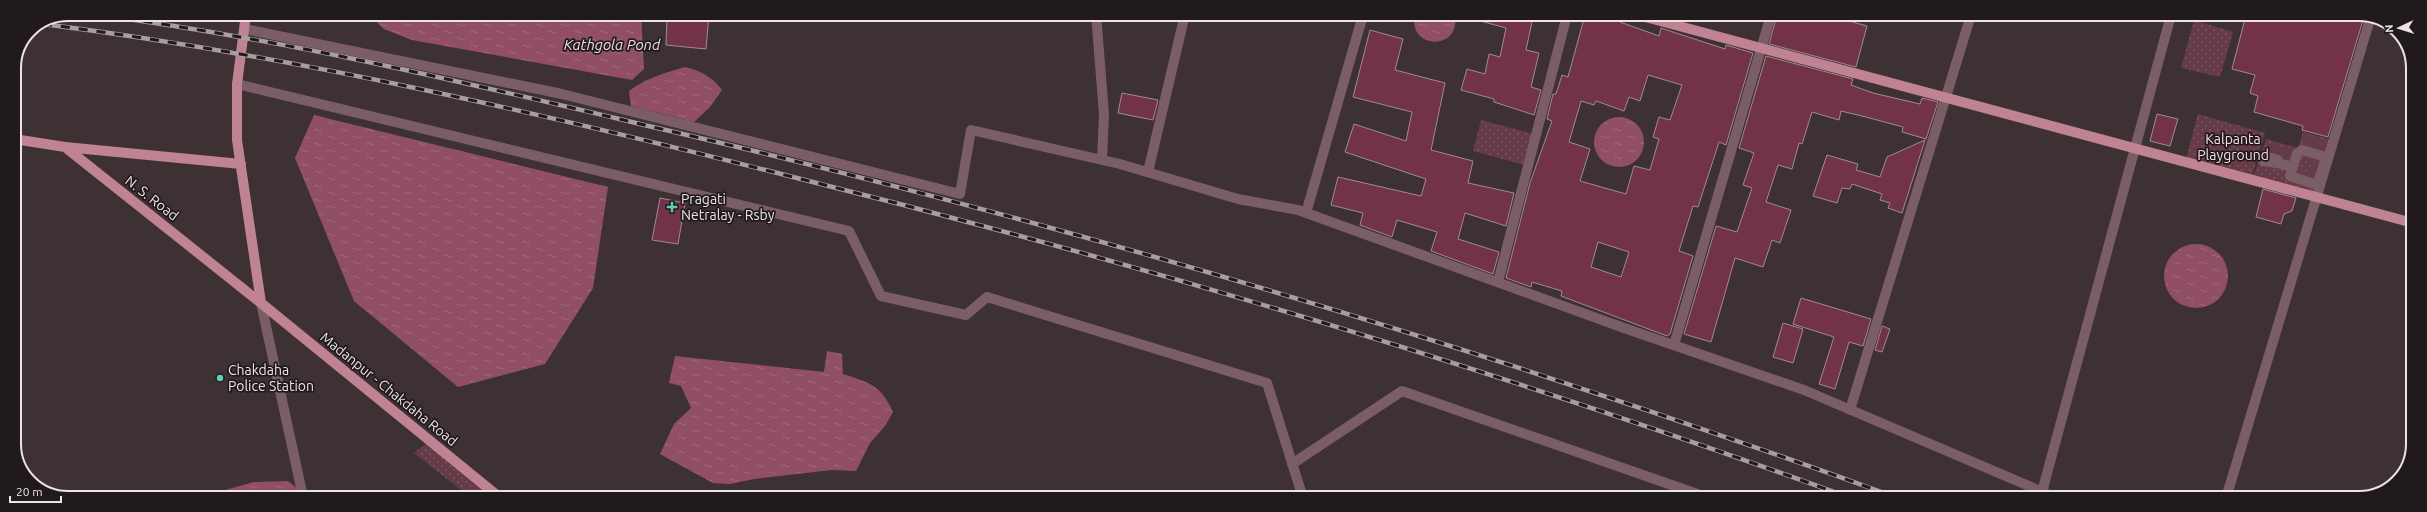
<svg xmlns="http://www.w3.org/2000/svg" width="2427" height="512" viewBox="0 0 2427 512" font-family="Ubuntu,sans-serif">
<defs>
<pattern id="grass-dots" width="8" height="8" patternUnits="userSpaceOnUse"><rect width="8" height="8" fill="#653b47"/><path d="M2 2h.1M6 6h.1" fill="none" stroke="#7b5761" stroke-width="1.8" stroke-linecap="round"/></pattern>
<pattern id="water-ripples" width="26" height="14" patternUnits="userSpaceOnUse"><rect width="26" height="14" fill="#914f63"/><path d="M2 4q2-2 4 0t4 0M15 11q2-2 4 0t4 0" fill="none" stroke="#a16879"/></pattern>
</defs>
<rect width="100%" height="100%" fill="#3e3134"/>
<path fill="url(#grass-dots)" d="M2194,20L2233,32L2220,77L2181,68Z
M2198,114L2265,133L2252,176L2186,158Z
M1481,120L1537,135L1528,166L1473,151Z
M2303,132L2333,140L2316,195L2253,178L2266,139L2298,148Z
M427,443L492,497H470L414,453Z"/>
<path fill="#653b47" d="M2305,135L2331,143L2328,156L2301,148Z
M2269,144L2295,151L2292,163L2266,155Z
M2315,158H2325L2318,182L2293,176L2295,168L2307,172L2312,170Z"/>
<path fill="url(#water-ripples)" d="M368,14H641L644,69L632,80L412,40L384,29Z
M1415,15H1455C1461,52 1407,49 1415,15Z
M685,67C700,71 712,76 722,90L710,107L694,122L631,106L629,91C647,78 664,73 685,67Z
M314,115L608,187L593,288L545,364L458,387L354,301L295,158Z
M1594 142a25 25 0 1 1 50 0a25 25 0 1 1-50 0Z
M2164 276a32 32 0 1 1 64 0a32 32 0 1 1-64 0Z
M827,351L842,354L843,374C870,383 881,385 893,412L885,426L870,443L856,471L832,470L754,479L730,484L713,483L660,454L674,424L691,408L681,386L669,383L675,356L824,372Z
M288,481L299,490V497H180L188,493L218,492L254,482Z"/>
<path fill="#723348" stroke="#9c8c90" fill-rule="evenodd" d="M672,14H709L706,49L666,45L667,18Z
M1474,15H1523L1533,17L1526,50L1539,53L1531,87L1541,90L1534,115L1494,102V99L1461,90L1467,69L1485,74L1489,54L1500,57L1506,28L1473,19Z
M1585,15H1622L1620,22L1659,36L1661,28L1725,49L1726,45L1753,53L1726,145L1719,142L1698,207L1693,206L1679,251L1693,256L1670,334L1667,336L1561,296L1562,291L1532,282L1531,287L1506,278L1530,183L1552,121L1547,119L1553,94H1556L1562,75L1568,77ZM1648,75L1682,85L1670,120L1659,117L1653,137L1659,139L1650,170L1634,166L1626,194L1580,181L1590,149L1569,142L1581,101L1594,105L1596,101L1624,111L1629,97L1640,101ZM1598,242L1629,252L1621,277L1591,267Z
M1777,15H1836L1835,17L1867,26L1856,67L1769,44Z
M2246,15H2345L2363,20L2328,137L2302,130L2303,126L2254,112L2258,96L2250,93L2255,75L2232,69Z
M1370,30L1403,39L1395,70L1445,83L1431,150L1473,161L1468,183L1514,193L1506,226L1465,213L1458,239L1499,252L1493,274L1431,251L1437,232L1397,220L1392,237L1360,225L1363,213L1331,205L1338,177L1421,196L1426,179L1345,152L1354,124L1406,141L1412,112L1353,97Z
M1766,56L1853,79L1851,85L1873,93L1920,104L1922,98L1938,102L1926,139L1902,132L1903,127L1866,117L1841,111L1839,120L1812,112L1802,144L1799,143L1792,169L1778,165L1766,202L1791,210L1780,243L1772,240L1763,267L1735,258L1711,342L1684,334L1716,226L1737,232L1752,188L1743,185L1754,153L1739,148Z
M1122,93L1158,100L1153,120L1118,113Z
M2157,114L2178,119L2170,146L2150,141Z
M1925,140L1902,213L1888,208L1890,203L1880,200L1882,194L1852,184L1850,189L1842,188L1837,203L1813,196L1827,155L1858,164L1856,170L1880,177L1887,157Z
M2263,189L2296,198L2292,211L2284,214L2281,224L2256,217Z
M660,198L685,203L678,244L652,240Z
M1801,298L1871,319L1863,346L1849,342L1835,389L1819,384L1834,337L1793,324Z
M1783,323L1803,329L1793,363L1773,357Z
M1882,326L1890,329L1882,352L1875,350Z"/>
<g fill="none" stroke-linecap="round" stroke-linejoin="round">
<path stroke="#7b5d65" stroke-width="10" d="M1096,14L1104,114L1102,160
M245,29L562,94L960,194L971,130L1120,164L1238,199L1298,210L1624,328L1804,390L2057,498
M237,84L849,231L881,296L966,315L987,297L1267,383L1303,498
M2302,150L2326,157L2318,183L2314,184L2290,176L2297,154Z
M2277,163L2263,161L2265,156L2278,160L2277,163L2293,167
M1148,172L1185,14
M1306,213L1363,15
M1498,282L1567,15
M261,303L303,497
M1674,345L1771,15
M1850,410L1971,15
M1292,464L1402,391L1709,498
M2042,492L2171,15
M2226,498L2371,16"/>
<path stroke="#bf8393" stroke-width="10" d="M246,14L237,84V140L261,303
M1638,15L2413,223
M14,139L65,147L261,303L499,497
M65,147L241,164"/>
<g stroke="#a89ea0" stroke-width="4.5">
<path id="rail" d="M90,14C280,38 467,83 653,127C1075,225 1490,350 1898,498
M43,24C295,56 544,114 789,176C1148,265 1503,372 1851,498"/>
</g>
<use href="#rail" stroke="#211a1c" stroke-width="3" stroke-dasharray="9" stroke-linecap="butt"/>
</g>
<g fill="#5bcebb" stroke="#211a1c" stroke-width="1.5">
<path d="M670 201h4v4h4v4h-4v4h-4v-4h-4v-4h4z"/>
<circle cx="220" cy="378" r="4"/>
</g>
<g text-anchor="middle" stroke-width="3.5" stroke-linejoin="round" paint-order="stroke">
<g font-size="14" fill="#f3dde3" stroke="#211a1c">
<text x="2233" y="144">Kalpanta<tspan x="2233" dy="16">Playground</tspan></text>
</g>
<g font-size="14" fill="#ece3e5" stroke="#211a1c">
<text transform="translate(152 198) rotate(38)" y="5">N. S. Road</text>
<text transform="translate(389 389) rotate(39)" y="5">Madanpur - Chakdaha Road</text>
</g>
<g font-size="14" fill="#ece3e5" stroke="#211a1c" text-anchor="start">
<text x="681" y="204">Pragati<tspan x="681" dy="16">Netralay - Rsby</tspan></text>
<text x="228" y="375">Chakdaha<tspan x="228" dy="16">Police Station</tspan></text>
</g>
<g font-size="15" font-style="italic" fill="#f1dce1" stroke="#211a1c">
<text x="612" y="50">Kathgola Pond</text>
</g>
</g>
<path d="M0 0H2427V512H0ZM68 21H2359A47 47 0 0 1 2406 68V444A47 47 0 0 1 2359 491H68A47 47 0 0 1 21 444V68A47 47 0 0 1 68 21Z" fill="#211a1c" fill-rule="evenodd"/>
<path fill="none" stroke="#ece3e5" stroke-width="2" d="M68 21H2359A47 47 0 0 1 2406 68V444A47 47 0 0 1 2359 491H68A47 47 0 0 1 21 444V68A47 47 0 0 1 68 21Z"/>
<g transform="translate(2399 28) rotate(266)" stroke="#211a1c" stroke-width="3" paint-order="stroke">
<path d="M0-3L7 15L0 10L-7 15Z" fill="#ece3e5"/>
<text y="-6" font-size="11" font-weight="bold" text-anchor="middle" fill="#ece3e5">N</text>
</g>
<path d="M10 496v6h51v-6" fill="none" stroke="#ece3e5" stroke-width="2"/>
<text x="16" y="496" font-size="12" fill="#ece3e5" stroke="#211a1c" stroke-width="3" paint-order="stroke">20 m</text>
</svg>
